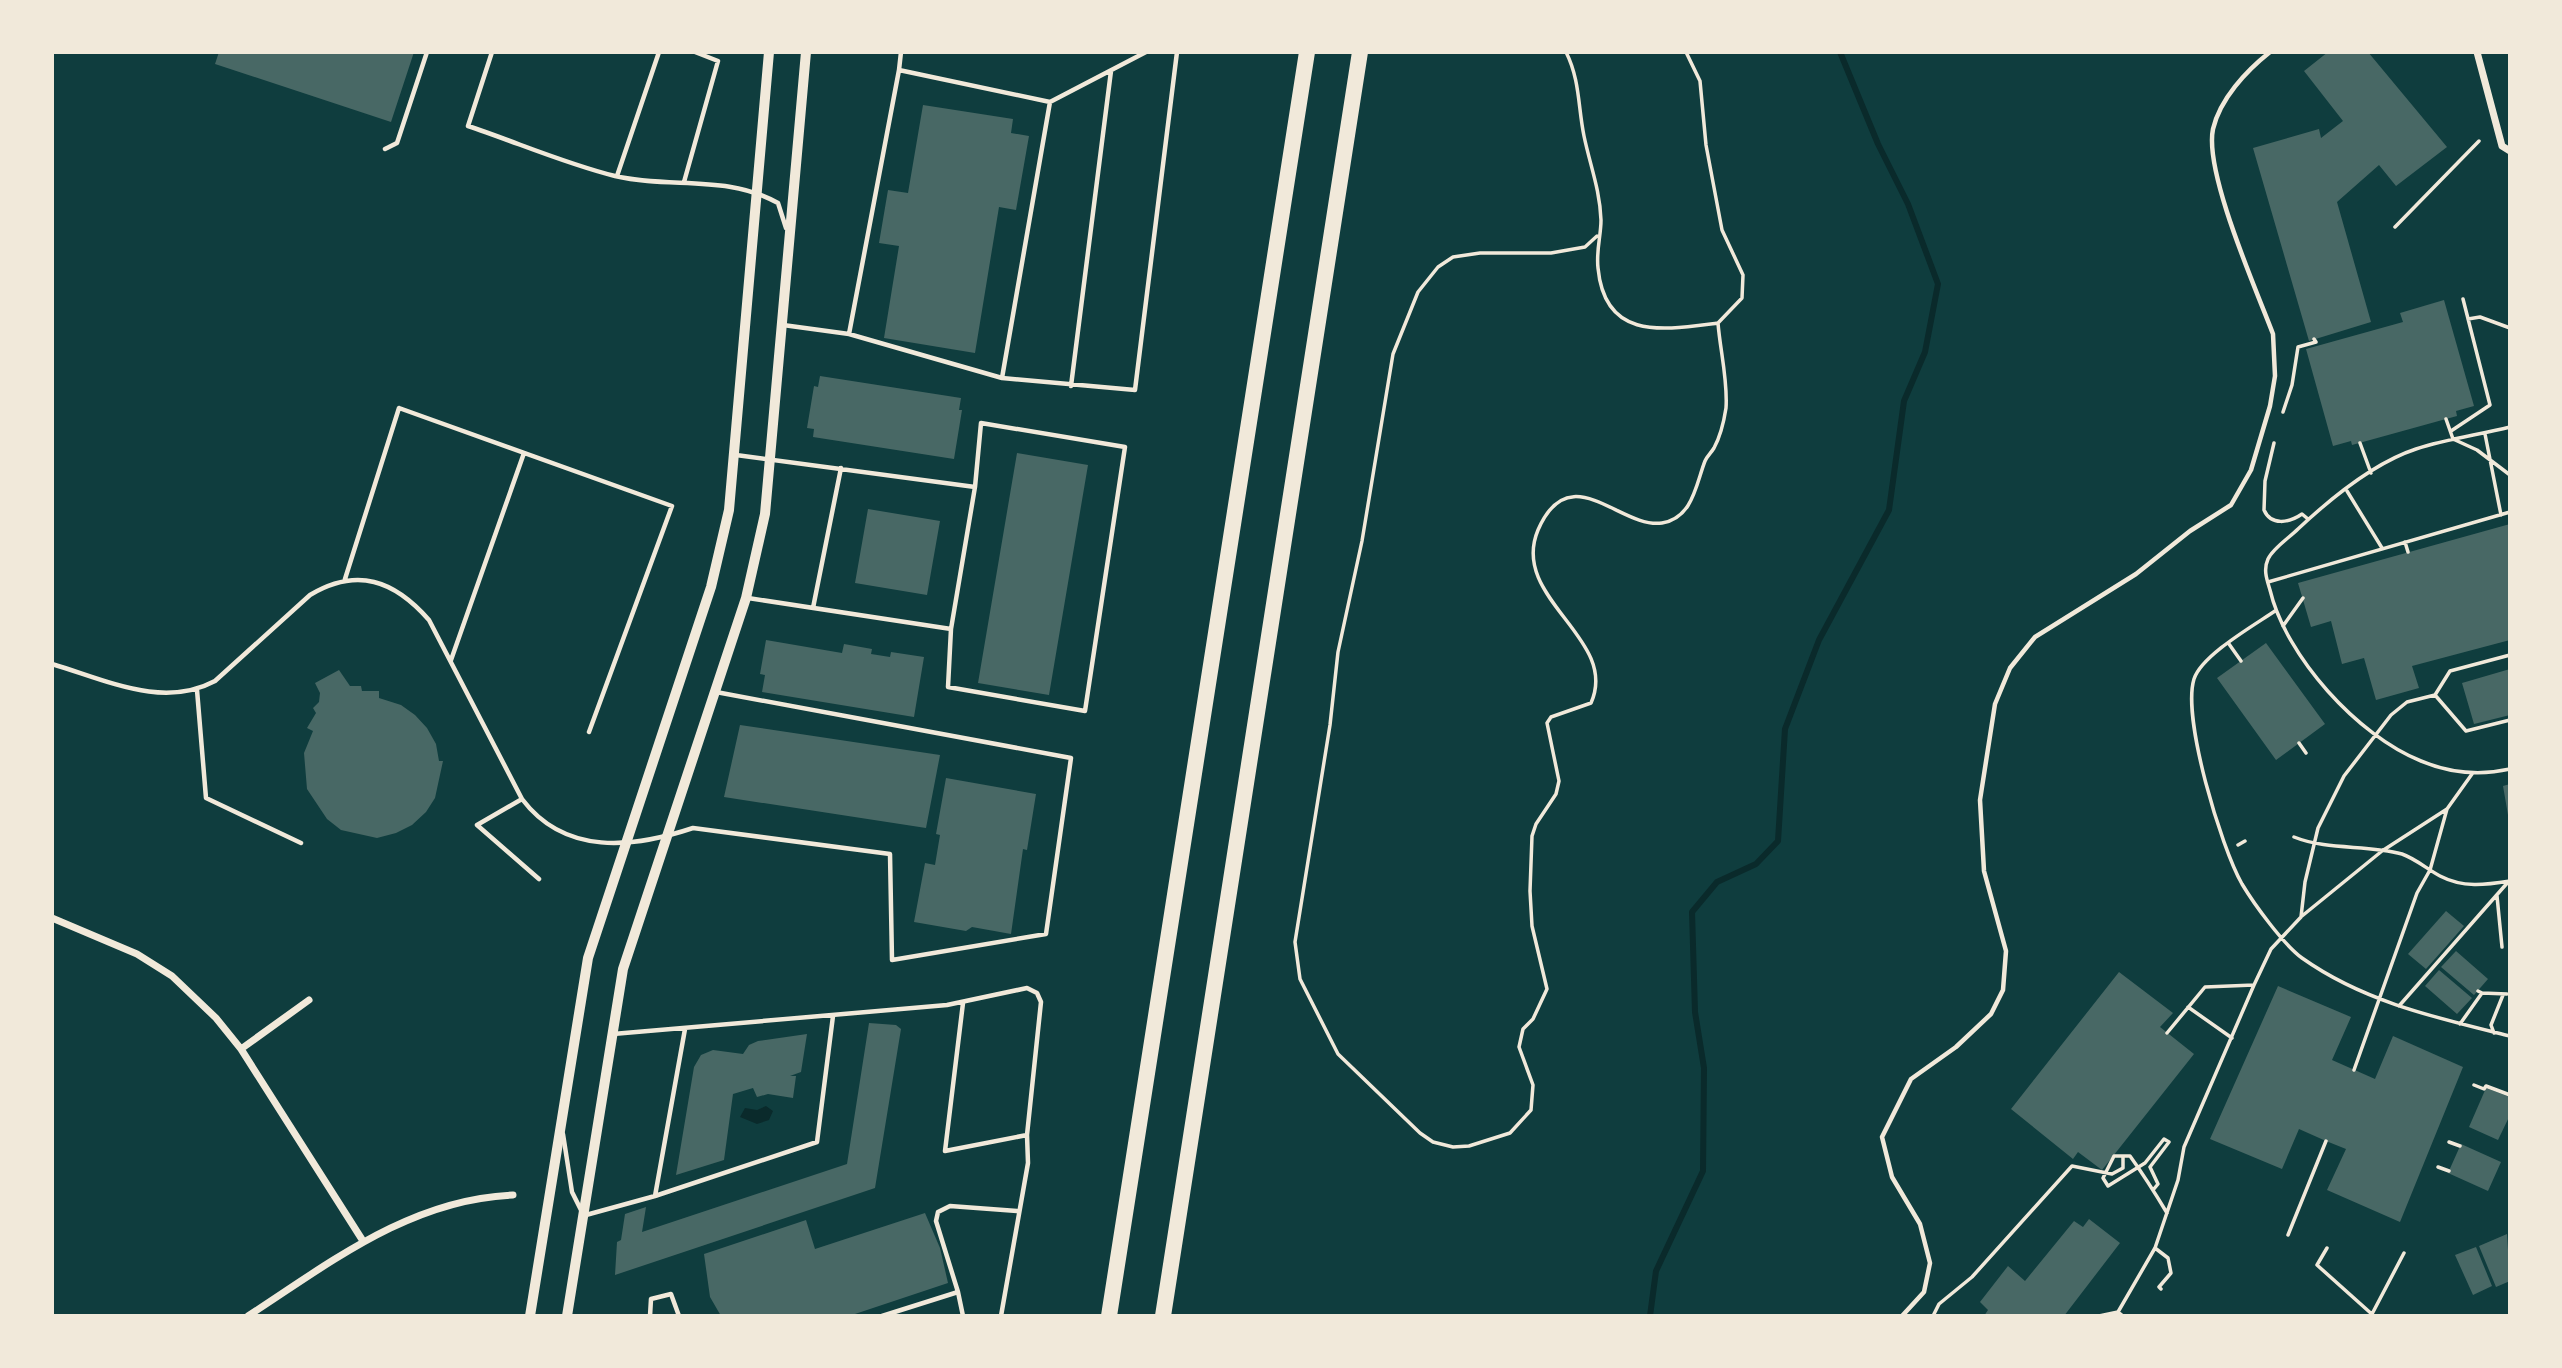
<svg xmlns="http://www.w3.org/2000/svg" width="2562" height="1368" viewBox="0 0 2562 1368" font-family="'Nunito Sans',sans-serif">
<rect width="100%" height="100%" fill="#0f3d3e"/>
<path fill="#0a2a2b" d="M766,1106L773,1111L769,1120L757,1124L740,1117L745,1108L757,1110Z"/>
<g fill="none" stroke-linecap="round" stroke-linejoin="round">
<path stroke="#0a2a2b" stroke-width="6" d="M1650,1316L1656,1271L1703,1171L1704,1068L1695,1012L1692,912L1717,882L1756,864L1778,841L1785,729L1819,640L1889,510L1904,401L1925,352L1938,284L1908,204L1878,144L1840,52"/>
</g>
<path fill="#486865" d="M219,52H414L391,122L215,64Z
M2328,52H2368L2447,147L2396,186L2379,165L2337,202L2371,322L2309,341L2253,148L2319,129L2321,138L2343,121L2304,71Z
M923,105L1013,119L1011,133L1029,136L1016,210L999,207L975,353L884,338L899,246L879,243L888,190L908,193Z
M2444,300L2474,406L2456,411L2457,416L2446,419L2352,445L2351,441L2333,446L2306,349L2403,322L2400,313Z
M820,376L961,398L959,410H962L954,459L813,437L814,429L807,428L814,386L818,387Z
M1017,453L1088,465L1049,695L978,683Z
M868,509L940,521L927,595L855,583Z
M2510,524V640L2412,666L2419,688L2376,700L2364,658L2342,664L2331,621L2311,627L2298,583Z
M766,640L842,653L844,644L872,649L871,654L890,657L891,652L924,657L914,717L762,692L765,675L760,674Z
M2266,643L2325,724L2276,760L2217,678Z
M2510,669V715L2474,724L2462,683Z
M339,670L350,686H361L362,691H379V698L401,705L415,715L427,728L436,744L439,761H443L435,798L426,812L412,825L396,833L377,838L341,830L327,819L307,789L304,753L313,731L307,728L316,713L313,708L319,702L320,693L315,683Z
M740,725L940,755L926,828L724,797Z
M946,778L1036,794L1027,850L1023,849L1011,934L972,927L966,931L914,922L925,863L935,865L940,835L936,834Z
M2510,784V815H2508L2503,786Z
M2446,911L2464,926L2426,969L2408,954Z
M2456,951L2488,979L2474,995L2441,967Z
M2439,970L2472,998L2457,1014L2425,986Z
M2119,972L2173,1013L2160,1027L2194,1054L2102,1170L2078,1152L2073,1159L2011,1109Z
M2278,986L2351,1017L2332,1060L2375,1079L2393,1036L2463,1067L2400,1222L2327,1190L2346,1149L2326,1141L2299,1129L2282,1169L2210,1139Z
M869,1023L896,1025L901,1029L875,1188L615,1275L617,1242L621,1240L625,1214L646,1207L642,1232L847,1164Z
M807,1034L801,1072L790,1076H796L793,1098L768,1094L757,1097L753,1088L733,1094L724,1160L676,1175L694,1067L701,1055L713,1050L743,1054L749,1045L758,1041Z
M2486,1088L2510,1097V1115L2498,1140L2469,1127Z
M2461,1144L2501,1162L2488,1191L2448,1173Z
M925,1213L940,1248L948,1283L849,1316H721L710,1297L704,1254L806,1220L815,1249Z
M2089,1219L2120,1243L2064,1316H1984L1988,1310L1980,1302L2008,1266L2025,1281L2074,1221L2083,1227Z
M2507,1234L2510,1281L2496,1287L2479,1246Z
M2476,1247L2492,1286L2473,1295L2455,1255Z"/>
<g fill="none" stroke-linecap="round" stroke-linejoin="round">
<path stroke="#f1e9da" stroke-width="3.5" d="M1566,52C1580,80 1578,107 1584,136C1590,165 1600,190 1601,220C1601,236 1596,250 1598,268C1605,341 1663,330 1718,323C1720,350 1728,380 1726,408C1724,421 1720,437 1714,448C1711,453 1707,456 1705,461C1696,484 1693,518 1662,523C1620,529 1570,456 1538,530C1509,599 1620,638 1591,703L1551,717L1547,723L1559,781L1556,794L1536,824L1532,836L1530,891L1532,926L1547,989L1533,1019L1523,1029L1519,1047L1533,1085L1531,1110L1510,1133L1469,1146L1453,1147L1433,1142L1420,1133L1338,1054L1300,979L1295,942L1330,725L1338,652L1362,541L1393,354L1418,292L1438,267L1453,257L1480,253H1551L1585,247L1597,236
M1686,52L1700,81L1706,145L1722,230L1743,275L1742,298L1718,323
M2395,227L2479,141
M2468,319L2480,317L2510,328
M2283,412L2292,385L2298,347L2316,342L2314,339
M2446,419L2453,439L2477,450L2510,475
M2510,427C2478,435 2447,439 2416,449C2373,463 2330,499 2298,529C2289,538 2273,548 2268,559C2263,570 2267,580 2270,590C2286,657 2358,736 2421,761C2450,773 2479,776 2510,769
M2451,431L2490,405L2463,299
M2485,434L2501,515
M2274,443L2265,481L2264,510C2271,526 2289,523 2302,514L2308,519
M2360,443L2371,473
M2347,491L2382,548
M2405,542L2408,552
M2268,582L2510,512
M2275,611C2253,626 2202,655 2194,679C2182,718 2221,847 2242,884C2254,904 2283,944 2302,958C2364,1002 2437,1018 2510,1036
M2283,626L2303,598
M2229,644L2241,661
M2510,655L2450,671L2435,695L2466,731L2510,720
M2299,743L2306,753
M2294,837C2329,851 2366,844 2402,854C2416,859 2427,869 2440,876C2463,888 2485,885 2510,881
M2238,845L2245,841
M2497,896L2502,947
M2302,916L2382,851L2447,809L2472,774
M2482,993L2507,994
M2399,1006L2509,881
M2188,1007L2232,1038
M2460,1024L2482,993L2478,991
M2167,1033L2205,987L2254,985
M2494,1033L2491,1025L2503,995
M2354,1070L2417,893L2430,870L2447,809
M2474,1085L2484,1089L2486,1086L2510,1095
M2449,1142L2460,1146
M2438,1167L2449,1171
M2153,1190L2158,1184L2150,1167L2169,1142L2164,1139L2145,1163L2108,1186L2103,1178L2114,1156H2130C2143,1174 2155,1193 2167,1213
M2288,1235L2326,1141
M2155,1248L2168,1258L2171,1273L2159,1287L2161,1289
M2327,1248L2317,1265L2374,1316
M2372,1314L2404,1253
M1933,1316L1939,1304L1972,1277L2072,1166L2112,1174L2123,1168V1156
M2099,1316L2118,1312L2123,1316
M2119,1316L2118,1312L2155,1248L2178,1180L2184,1147L2254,985L2271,949L2301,917L2305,882L2318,828L2344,776L2391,715L2407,702L2435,695"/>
<path stroke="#f1e9da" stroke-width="4.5" d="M492,52L468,126C516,142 566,164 615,176C671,189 726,174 778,203L786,228
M901,52L899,70L1050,102L1146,52
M1050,102L1002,378L1135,390L1177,52
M385,149L397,143L427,52
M617,176L659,52
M684,182L718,61L695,52
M783,325L849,334L1002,378
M849,334L899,70
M1071,386L1111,71
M736,455L975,487L981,423L1125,447L1085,711L948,687L951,629L748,598
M345,579L399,408L672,506L589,732
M813,608L841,468
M951,629L975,487
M451,660L524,453
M52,664C106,680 163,709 215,681L310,595C357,567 394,580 429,620L522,799C565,856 633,848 693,828L890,854L892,960L1046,934L1071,758L716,692
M197,690L206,798L301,843
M522,799L477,825L539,879
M963,1003L945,1151L1027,1135
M613,1034L947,1005L1027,988L1037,993L1041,1002L1027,1135L1028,1163L1001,1316
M563,1134L572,1192L581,1210
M655,1196L817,1142L833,1016
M586,1215L655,1196L685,1029
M958,1292L936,1221L938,1212L950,1206L1017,1211
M650,1316L651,1299L671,1294L679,1316
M882,1316L958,1292L963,1316
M1902,1316L1924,1292L1930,1263L1920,1224L1892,1177L1882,1137L1911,1079L1956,1047L1991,1014L2003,990L2006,951L1984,871L1980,800L1995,704L2010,668L2035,637L2136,574L2190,531L2231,505L2251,470L2270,406L2275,376L2273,334C2256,289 2204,172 2213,129C2220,99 2246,71 2270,52"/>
<path stroke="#f1e9da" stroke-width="7" d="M2477,52L2502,146L2510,151
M52,918L137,954L172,976L216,1018L241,1049L363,1241
M241,1049L309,1000
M248,1316C331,1262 411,1199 513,1195"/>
<path stroke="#f1e9da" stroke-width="10" d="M530,1316L588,958L711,587L729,510L769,52
M567,1316L623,969L746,598L765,514L806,52"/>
<path stroke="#f1e9da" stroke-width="16" d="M1109,1316L1307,52
M1163,1316L1360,52"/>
</g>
<rect width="2562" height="1368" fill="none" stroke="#f1e9da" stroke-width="108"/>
</svg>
